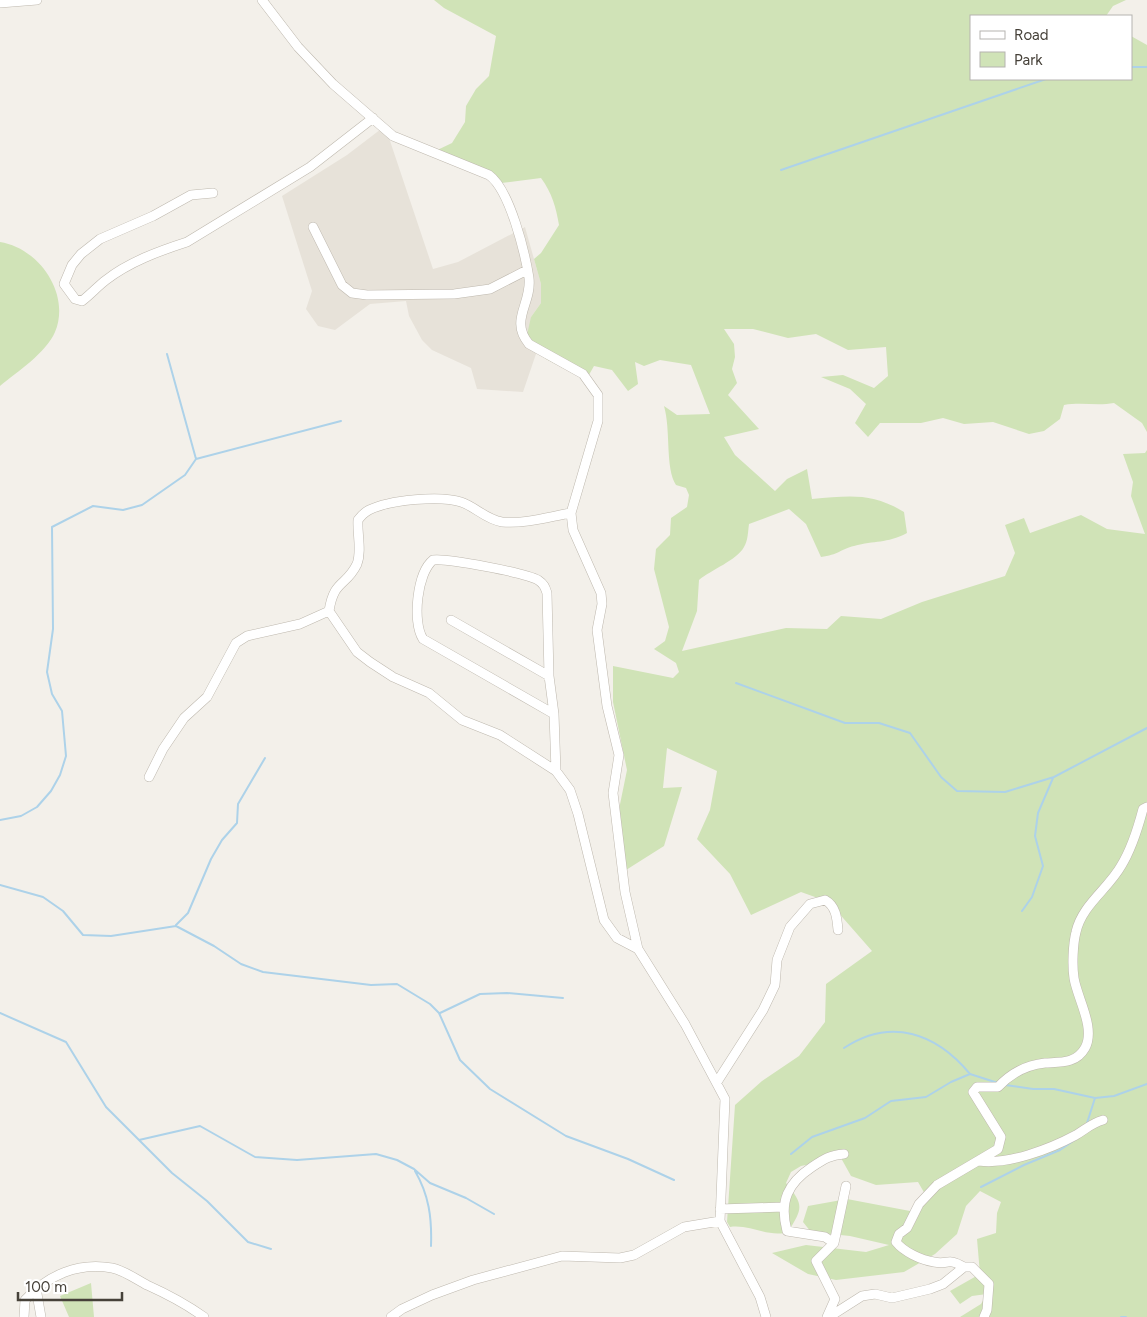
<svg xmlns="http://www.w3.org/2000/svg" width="1147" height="1317" viewBox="0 0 1147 1317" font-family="Figtree,sans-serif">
<rect width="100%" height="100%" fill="#f3f0ea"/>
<path fill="#e7e2d9" d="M385,126L433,269L458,262L525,227L541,284V303L531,317L537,351L523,392L477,389L471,368L432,350L422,340L409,316L406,301L370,304L335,330L318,326L306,309L312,291L282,196L347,155Z"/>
<path fill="#d0e3b7" d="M434,0H1126L1113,6L1106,16H971V79H1131V36L1147,45V432L1142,423L1114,403C1098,406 1081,402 1064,405L1060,419L1044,431L1029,434L993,422L964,424L943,418L921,423H880L868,437L855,423L866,404L850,389L821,377L843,375L874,388L888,376L886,347L848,350L816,334L788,338L753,329H724L734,344L735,357L732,369L737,383L728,395L759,429L724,437L735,455L775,491L787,479L807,469L812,499C849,496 871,492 904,512L907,533C886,544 875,540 854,546C841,549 838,555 821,557L806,524L789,509L749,524C748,531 748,541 744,547C737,560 711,570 699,580L697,611L682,651L786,628L827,629L841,616L881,619L922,602L1005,576L1015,553L1005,525L1024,518L1030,533L1081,515L1107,529L1145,534L1131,496L1133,482L1123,454L1145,453L1147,450V1317H960L981,1304L987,1294L972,1296L960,1304L950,1291L980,1274L977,1239L996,1233L997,1213L1001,1202L980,1191L966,1206L957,1234L935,1254L904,1272L836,1280L808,1274L772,1253L806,1245L866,1252L889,1245L850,1236L811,1232L803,1222L808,1206L847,1199L910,1211L921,1205L925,1194L918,1182L876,1185L851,1176L841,1158L801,1166L791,1172L786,1183C804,1205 803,1208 788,1232C769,1238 750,1224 730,1227L727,1222L735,1105L762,1081L799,1056L825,1022L826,984L872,951L829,902L801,892L751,915L730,874L697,839L710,810L717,771L667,748L663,788L682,787L664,846L626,870L617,819L627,770L613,702V666L673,678L679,672L676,663L654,649L665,641L669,627L654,569L656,549L670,535L671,518L687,507L689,495L686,488L676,485C665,468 671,430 664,406L677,415L710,414L691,365L660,360L644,366L635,362L638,384L628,391L612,370L594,366L586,380L546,359L533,348L527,335L531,317L541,303V284L534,259L541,253L559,225C556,207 552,193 541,178L501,183L431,153L452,143L465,122L466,106L476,89L489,76L496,36L444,8Z
M0,242C39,248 71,294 55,332C46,353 17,372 0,386Z
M91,1283L94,1317H69L60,1296Z"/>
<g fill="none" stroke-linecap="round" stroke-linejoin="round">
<path stroke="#add2e9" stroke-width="2" d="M1131,67H1147
M781,170L1046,79
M196,459L341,421
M736,683L845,723H879L910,733L941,777L957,791L1005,792L1054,777L1147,728
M0,820L21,816L37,807L51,791L60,775L66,756L62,711L52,694L47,672L53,629L52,527L93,506L123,510L142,505L185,475L196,459L167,354
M0,885L43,897L63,911L83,935L111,936L176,926L214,946L241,964L263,972L371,985L397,984L430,1004L439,1013L460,1060L490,1089L566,1136L628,1159L674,1180
M1022,911L1032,897L1043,866L1035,836L1038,813L1053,778
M176,925L188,913L211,859L222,840L237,823L238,804L265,758
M0,1013L66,1042L106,1107L172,1173L207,1201L248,1242L271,1249
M440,1013L480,994L507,993L563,998
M844,1048C891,1017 936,1033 970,1074
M1005,1085L1033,1089H1054L1095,1098L1114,1096L1147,1084
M1087,1123L1095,1098
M139,1140L200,1126L255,1157L297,1160L376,1154L397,1160L414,1169L430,1183L466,1198L494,1214
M791,1154L812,1137L865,1118L891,1101L926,1097L951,1082L970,1074L998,1083
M415,1171C429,1195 432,1218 431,1246
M981,1187L1024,1165L1060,1150L1082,1135
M1121,1317H1126"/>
<g stroke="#beb8ae" stroke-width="10">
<path id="minor" d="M262,0L298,47L333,84L393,136L489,175C510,190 525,253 529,278C532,304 509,320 529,344L583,374L598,395V421L571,513L573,530L601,593L602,604L597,630L607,706L619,755L613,793L625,892L638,949L685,1024L725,1099L720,1221L760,1297L766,1317
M0,3L37,0
M213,193L191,195L153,216L100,239L81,254L72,265L64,284L75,299L82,301C91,294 98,286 106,280C129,262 159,251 187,242L310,167L373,118
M313,227L342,285L352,293L367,295L454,294L490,289L527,270
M329,611L357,652L370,662L393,677L429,693L462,720L500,735L556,771L570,790L578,814L604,920L617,938L638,949
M451,620L549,676
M554,714L423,639C412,622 417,573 433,560C447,558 526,573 538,580C544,584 545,587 547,593L549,676L554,714L556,771
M149,777L163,749L184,718L207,697L236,643L247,636L300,624L329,611C334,579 346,587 357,564C362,551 357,533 358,520C361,516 365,512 369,510C389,500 440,495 461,502C476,507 485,519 502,522C525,524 548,517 571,513
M717,1082L763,1010L775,985L777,960L790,927L810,904L825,900C836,906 837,918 838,930
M979,1161C1008,1165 1050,1149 1076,1135C1086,1129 1092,1123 1103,1120
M720,1209L784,1207
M834,1243L825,1237L787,1231C779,1201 788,1183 812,1167C824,1159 830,1155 844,1154
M964,1267C947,1257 949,1265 934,1262C921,1260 904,1252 896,1242L899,1234L907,1228L919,1204L937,1185L998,1149L1001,1137L973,1092L977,1087H998C1010,1074 1026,1065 1045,1063C1060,1062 1076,1064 1085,1048C1096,1028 1077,998 1074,978C1072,965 1073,944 1076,932C1082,905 1108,889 1121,866C1131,850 1138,828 1143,809L1147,807
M36,1288L41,1317
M24,1317L25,1300C48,1275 78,1262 112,1268C123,1270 136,1279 147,1285C167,1294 186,1304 204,1317
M391,1317L402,1309L432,1295L473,1280L562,1256L620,1258L634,1255L684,1227L720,1221
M827,1317L835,1299L816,1261L834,1243L846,1186
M829,1317L862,1296L875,1294L892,1298L930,1289L943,1284L964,1267H972L989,1284L987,1310L984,1317"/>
</g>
<use href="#minor" stroke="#fff" stroke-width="9"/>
</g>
<rect x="970" y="15" width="162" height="65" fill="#ffffff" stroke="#b5b3b0"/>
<rect x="980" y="31" width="25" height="8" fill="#ffffff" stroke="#b5b3b0"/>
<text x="1014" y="40" font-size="15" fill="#464139">Road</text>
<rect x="980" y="52" width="25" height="15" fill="#d0e3b7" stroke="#b5b3b0"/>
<text x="1014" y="65" font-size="15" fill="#464139">Park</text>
<path d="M18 1292v8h104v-8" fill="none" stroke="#464139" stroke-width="2.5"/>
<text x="25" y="1292" font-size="15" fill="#464139" stroke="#ffffff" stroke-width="4" paint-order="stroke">100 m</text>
</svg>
